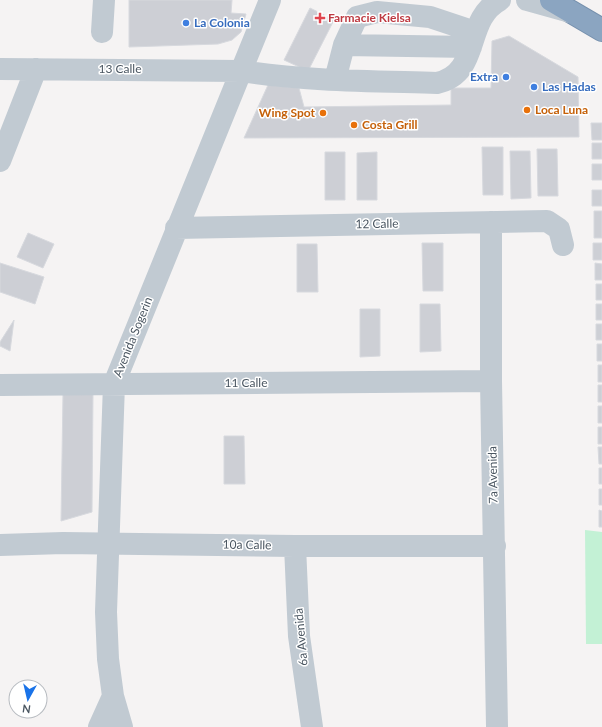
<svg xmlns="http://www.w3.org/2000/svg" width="602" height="727" viewBox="0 0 602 727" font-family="Lato,sans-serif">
<rect width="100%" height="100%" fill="#f5f3f3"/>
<path fill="#c3f1d5" d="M585,530L602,532V644H586Z"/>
<path fill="#cdcfd5" stroke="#d7d9de" d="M129,0H232L231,13L246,14L241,32L232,40L218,44L129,47Z
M310,8L334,20L308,71L284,60Z
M509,36L578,77L579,137L244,138L268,85L299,88L304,107L451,105V88H491L492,41Z
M591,123H602V140H592Z
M592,143H602V159H592Z
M482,147H503V195H483Z
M537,149H557L558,196H538Z
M510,151H530L531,198L511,199Z
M325,152H345V200H325Z
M377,152V200H357V153Z
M592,164H602V180H592Z
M592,190H602V206H592Z
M594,211H602V238H594Z
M28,233L54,244L43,268L17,257Z
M422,243H443V291H423Z
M593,243H602V260H593Z
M297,244H317L318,292H297Z
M0,263L44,277L35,304L0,292Z
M595,263L602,264V280H595Z
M596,284H602V300H596Z
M420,304H440L441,351L420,352Z
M596,304H602V320H596Z
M360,309H380V356L360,357Z
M14,320L10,351L0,346V342Z
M596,324H602V340H596Z
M597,344H602V361H597Z
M598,365H602V382H598Z
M598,385H602V402H598Z
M63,393H93L92,512L61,521Z
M598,406H602V423H598Z
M598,427H602V444H598Z
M224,436H244L245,484H224Z
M598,447H602V464H599Z
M599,468H602V484H599Z
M599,489H602V505H599Z
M599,510L602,511V527H599Z"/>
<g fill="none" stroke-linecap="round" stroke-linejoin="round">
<g stroke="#7690ad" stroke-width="24">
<path id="highway" d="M551,0L602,30"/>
</g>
<path stroke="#c1cad2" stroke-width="22" d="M527,0L570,12
M102,32L104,0
M344,45L471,47
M0,69L241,71C305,81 371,81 437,83C482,73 463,20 500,0
M335,80L344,45L357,17L377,12L430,17L475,32
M0,161L36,69
M491,222V381L497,727
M176,228L547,221L559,229L563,245
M0,385L491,381
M0,545L63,543L295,546H495
M295,546L299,636L312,727
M99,727L113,696
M122,727L113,696L108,659L106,612L114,384L270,0"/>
<use href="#highway" stroke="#8ba5c1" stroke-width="22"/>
</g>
<path fill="#e0444e" stroke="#fff" stroke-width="1.5" d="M318 12h4v4h4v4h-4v4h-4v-4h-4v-4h4z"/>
<g fill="#3f7fe0" stroke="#fff" stroke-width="1.5">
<circle cx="186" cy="23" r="4"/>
<circle cx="506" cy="77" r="4"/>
<circle cx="534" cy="87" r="4"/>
</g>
<g fill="#e8710a" stroke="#fff" stroke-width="1.5">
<circle cx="527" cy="110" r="4"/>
<circle cx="323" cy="113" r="4"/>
<circle cx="354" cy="125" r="4"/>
</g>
<g text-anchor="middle" stroke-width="3" stroke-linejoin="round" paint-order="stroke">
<g font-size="12" font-weight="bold" fill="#be3a42" stroke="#fff" text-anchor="start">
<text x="328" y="22">Farmacie Kielsa</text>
</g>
<g font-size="12" font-weight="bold" fill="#366cbe" stroke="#fff" text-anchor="start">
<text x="194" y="27">La Colonia</text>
<text x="498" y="81" text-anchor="end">Extra</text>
<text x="542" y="91">Las Hadas</text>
</g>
<g font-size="12" fill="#4a5661" stroke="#fff">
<text x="120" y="73">13 Calle</text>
<text transform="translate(377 224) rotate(-1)" y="4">12 Calle</text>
<text transform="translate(133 337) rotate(-68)" y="4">Avenida Sogerin</text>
<text x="246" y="387">11 Calle</text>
<text transform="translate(493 475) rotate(-91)" y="4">7a Avenida</text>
<text transform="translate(247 545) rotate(1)" y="4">10a Calle</text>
<text transform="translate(301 637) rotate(-95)" y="4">6a Avenida</text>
</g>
<g font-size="12" font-weight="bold" fill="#c56008" stroke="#fff" text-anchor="start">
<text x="535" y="114">Loca Luna</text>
<text x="315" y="117" text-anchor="end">Wing Spot</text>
<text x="362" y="129">Costa Grill</text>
</g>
</g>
<g transform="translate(28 699) rotate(188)"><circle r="19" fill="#ffffff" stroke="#b7bbc0"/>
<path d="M0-3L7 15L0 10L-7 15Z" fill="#1a73e8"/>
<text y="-6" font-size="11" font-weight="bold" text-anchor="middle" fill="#4a5661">N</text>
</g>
</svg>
